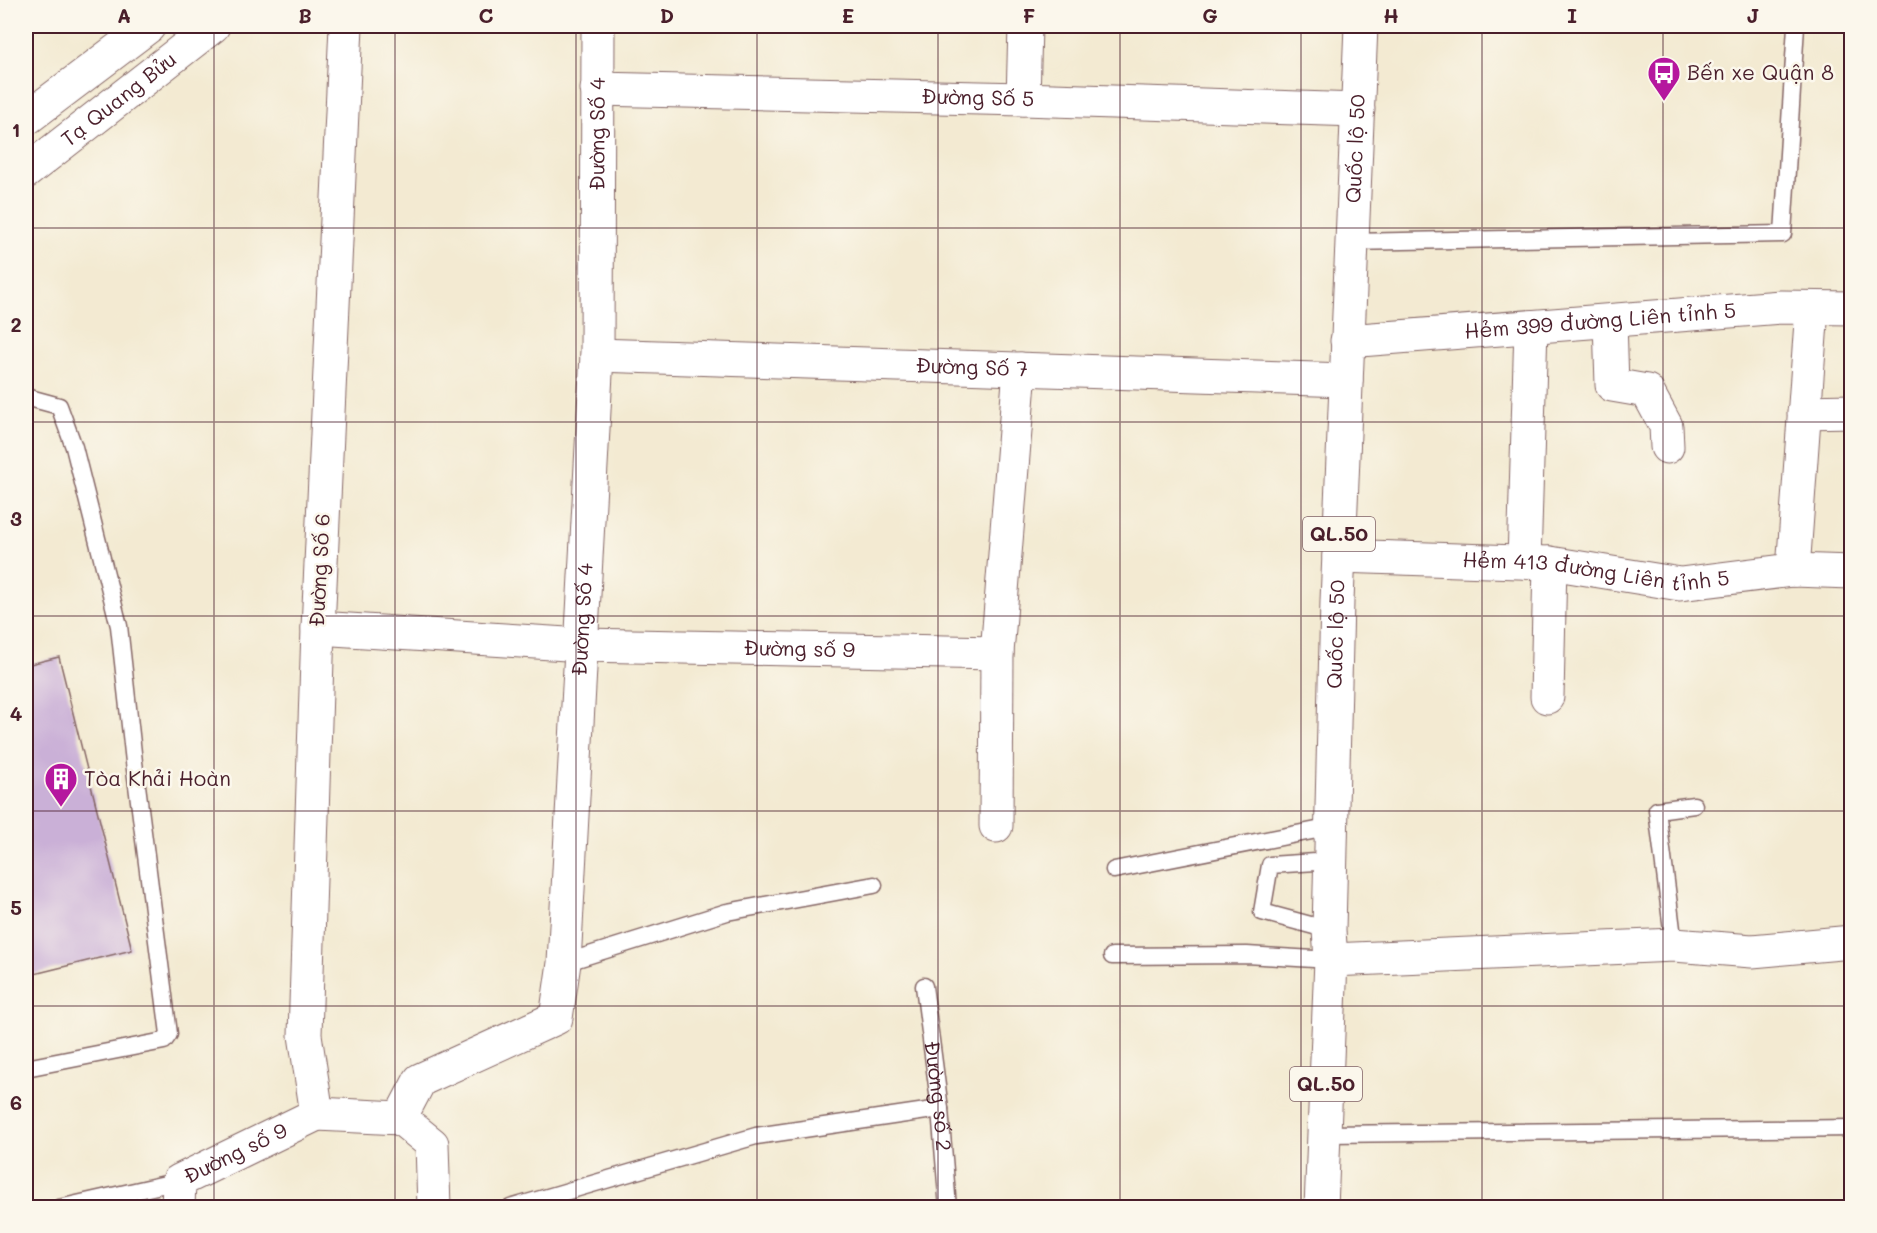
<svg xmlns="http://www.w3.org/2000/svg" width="1877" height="1233" viewBox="0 0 1877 1233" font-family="Mali,sans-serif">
<rect width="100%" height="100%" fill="#fbf7ec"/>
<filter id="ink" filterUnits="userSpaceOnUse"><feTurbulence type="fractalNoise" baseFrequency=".0167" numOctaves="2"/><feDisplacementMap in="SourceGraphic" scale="12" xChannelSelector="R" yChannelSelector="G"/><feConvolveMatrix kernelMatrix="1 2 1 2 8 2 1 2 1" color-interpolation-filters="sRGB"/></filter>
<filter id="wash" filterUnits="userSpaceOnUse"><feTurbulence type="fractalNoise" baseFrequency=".008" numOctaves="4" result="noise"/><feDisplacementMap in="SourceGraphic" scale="24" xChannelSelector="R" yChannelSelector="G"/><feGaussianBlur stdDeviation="1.35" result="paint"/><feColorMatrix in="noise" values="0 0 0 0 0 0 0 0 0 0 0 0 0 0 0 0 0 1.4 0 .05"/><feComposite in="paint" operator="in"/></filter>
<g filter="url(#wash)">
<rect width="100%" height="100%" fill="#f3ead2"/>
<g id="blocks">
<path fill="#cab0d7" d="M26,522L30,537L26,538Z
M59,657L132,950L26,976V665Z
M26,1015L31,1037L26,1039Z"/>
</g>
</g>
<g filter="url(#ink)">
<use href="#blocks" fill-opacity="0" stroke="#856665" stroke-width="1.5"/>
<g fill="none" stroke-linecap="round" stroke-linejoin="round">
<g stroke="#856665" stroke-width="19">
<g id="service">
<path d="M1350,242L1783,234L1796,26"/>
<path d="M26,397L59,406L74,447L119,626L134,762L169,1034L164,1041L26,1068"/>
<path d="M1114,870L1332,827"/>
<path d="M1329,930L1262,912L1270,865L1331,861"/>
<path d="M1674,945L1657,810L1694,805"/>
<path d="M1112,956L1247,955L1331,960"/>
<path d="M564,963L727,912L874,885"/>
<path id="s1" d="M924,986L940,1109L948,1208"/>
<path d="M1325,1134L1852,1128"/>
<path d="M59,1208L179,1181"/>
<path d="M510,1208L756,1136L940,1109"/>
</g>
</g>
<g stroke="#856665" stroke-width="35">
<g id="minor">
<path id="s2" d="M597,89L1023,99L1358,110"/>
<path d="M1023,99L1025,26"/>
<path d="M1610,321L1612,385L1647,391L1666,426L1667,447"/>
<path id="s3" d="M1347,341L1781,307L1852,308"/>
<path id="s4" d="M597,355L1346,380"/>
<path d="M1804,412L1852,411"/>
<path id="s5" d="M1339,556L1550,563L1680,584L1793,570L1852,572"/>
<path d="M1524,562L1531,327"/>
<path d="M1793,570L1812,308"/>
<path id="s6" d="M318,628L582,645L997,653L1020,369"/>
<path d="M1547,697L1550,563"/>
<path d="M996,826L997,653"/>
<path d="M1331,960L1674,945L1752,951L1852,942"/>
<path id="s7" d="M400,1118L420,1080L556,1018L564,963L597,355L598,26"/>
<path id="s8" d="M178,1208L179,1181L317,1114"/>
</g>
</g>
<g stroke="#856665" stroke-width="35">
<g id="tertiary">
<path d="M346,26L318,628L305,1035L317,1114L400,1118L432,1144L434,1208"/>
<path d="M26,119L149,26"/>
<path id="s9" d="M26,172L213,26"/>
</g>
</g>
<g stroke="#856665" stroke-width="35">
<g id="primary">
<path id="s10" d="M1321,1208L1331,960L1329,930L1337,601L1361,26"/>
</g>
</g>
<use href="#service" stroke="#fff" stroke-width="16"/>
<use href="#minor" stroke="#fff" stroke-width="33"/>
<use href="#tertiary" stroke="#fff" stroke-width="33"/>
<use href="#primary" stroke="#fff" stroke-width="33"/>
</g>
</g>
<path fill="none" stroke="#4a1f2b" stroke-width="1.5" stroke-opacity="0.55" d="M214,26V1208M395,26V1208M576,26V1208M757,26V1208M938,26V1208M1120,26V1208M1301,26V1208M1482,26V1208M1663,26V1208M26,228H1852M26,422H1852M26,616H1852M26,811H1852M26,1006H1852"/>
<defs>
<g id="bus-pin" transform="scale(1.725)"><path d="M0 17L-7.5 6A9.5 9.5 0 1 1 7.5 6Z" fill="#b5179e" stroke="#fbf7ec"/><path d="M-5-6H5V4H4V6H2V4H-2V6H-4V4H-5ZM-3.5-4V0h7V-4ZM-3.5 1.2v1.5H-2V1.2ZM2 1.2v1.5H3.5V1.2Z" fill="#fff"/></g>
<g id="building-pin" transform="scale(1.725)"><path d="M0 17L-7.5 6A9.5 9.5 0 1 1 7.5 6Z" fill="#b5179e" stroke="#fbf7ec"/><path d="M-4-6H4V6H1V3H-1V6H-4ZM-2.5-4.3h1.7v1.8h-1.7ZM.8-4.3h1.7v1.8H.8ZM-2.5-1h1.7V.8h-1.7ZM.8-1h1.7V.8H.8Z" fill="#fff"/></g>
</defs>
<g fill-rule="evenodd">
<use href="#bus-pin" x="1664" y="73"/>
<use href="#building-pin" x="61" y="779"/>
</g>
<g text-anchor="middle" stroke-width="5" stroke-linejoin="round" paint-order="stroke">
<g fill="#fbf7ec" stroke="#7f6065" stroke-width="1.5">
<rect x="1303" y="517" width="72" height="34" rx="4.5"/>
<rect x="1290" y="1067" width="72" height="34" rx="4.5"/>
</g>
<g font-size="20" font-weight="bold" fill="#4a1f2b">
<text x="1339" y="541">QL.50</text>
<text x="1326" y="1091">QL.50</text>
</g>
<g font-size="21" fill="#4a1f2b" stroke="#fbf7ec" text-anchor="start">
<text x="1687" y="80">Bến xe Quận 8</text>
<text x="84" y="786">Tòa Khải Hoàn</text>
</g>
<g font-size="21" fill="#4a1f2b" stroke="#fbf7ec">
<text dy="7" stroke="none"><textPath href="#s2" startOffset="381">Đường Số 5</textPath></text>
<text dy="7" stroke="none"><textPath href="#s9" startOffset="118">Tạ Quang Bửu</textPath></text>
<text dy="7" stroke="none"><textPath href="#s7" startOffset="1078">Đường Số 4</textPath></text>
<text dy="7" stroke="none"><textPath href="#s10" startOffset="1060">Quốc lộ 50</textPath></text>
<text dy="7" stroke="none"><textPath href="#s3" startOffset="254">Hẻm 399 đường Liên tỉnh 5</textPath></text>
<text dy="7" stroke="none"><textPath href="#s4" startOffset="375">Đường Số 7</textPath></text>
<text dy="7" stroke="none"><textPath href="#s5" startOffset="258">Hẻm 413 đường Liên tỉnh 5</textPath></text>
<text transform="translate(320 570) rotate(-87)" y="7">Đường Số 6</text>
<text dy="7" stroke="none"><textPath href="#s7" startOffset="592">Đường Số 4</textPath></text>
<text dy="7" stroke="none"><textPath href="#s10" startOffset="574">Quốc lộ 50</textPath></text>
<text dy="7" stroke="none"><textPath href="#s6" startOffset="482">Đường số 9</textPath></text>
<text dy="7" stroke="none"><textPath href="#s1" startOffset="111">Đường số 2</textPath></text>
<text dy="7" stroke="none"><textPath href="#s8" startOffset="90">Đường số 9</textPath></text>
</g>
</g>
<rect width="1877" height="1233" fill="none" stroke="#fbf7ec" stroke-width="66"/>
<rect x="33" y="33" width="1811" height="1167" fill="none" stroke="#4a1f2b" stroke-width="2"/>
<g font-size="20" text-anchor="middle" font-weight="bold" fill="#4a1f2b">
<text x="124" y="23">A</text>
<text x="305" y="23">B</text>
<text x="486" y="23">C</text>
<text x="667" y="23">D</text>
<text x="848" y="23">E</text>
<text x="1029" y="23">F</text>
<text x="1210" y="23">G</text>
<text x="1391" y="23">H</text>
<text x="1572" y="23">I</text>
<text x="1753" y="23">J</text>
<text x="16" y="137">1</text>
<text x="16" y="332">2</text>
<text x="16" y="526">3</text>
<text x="16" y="721">4</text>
<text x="16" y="915">5</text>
<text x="16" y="1110">6</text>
</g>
</svg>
